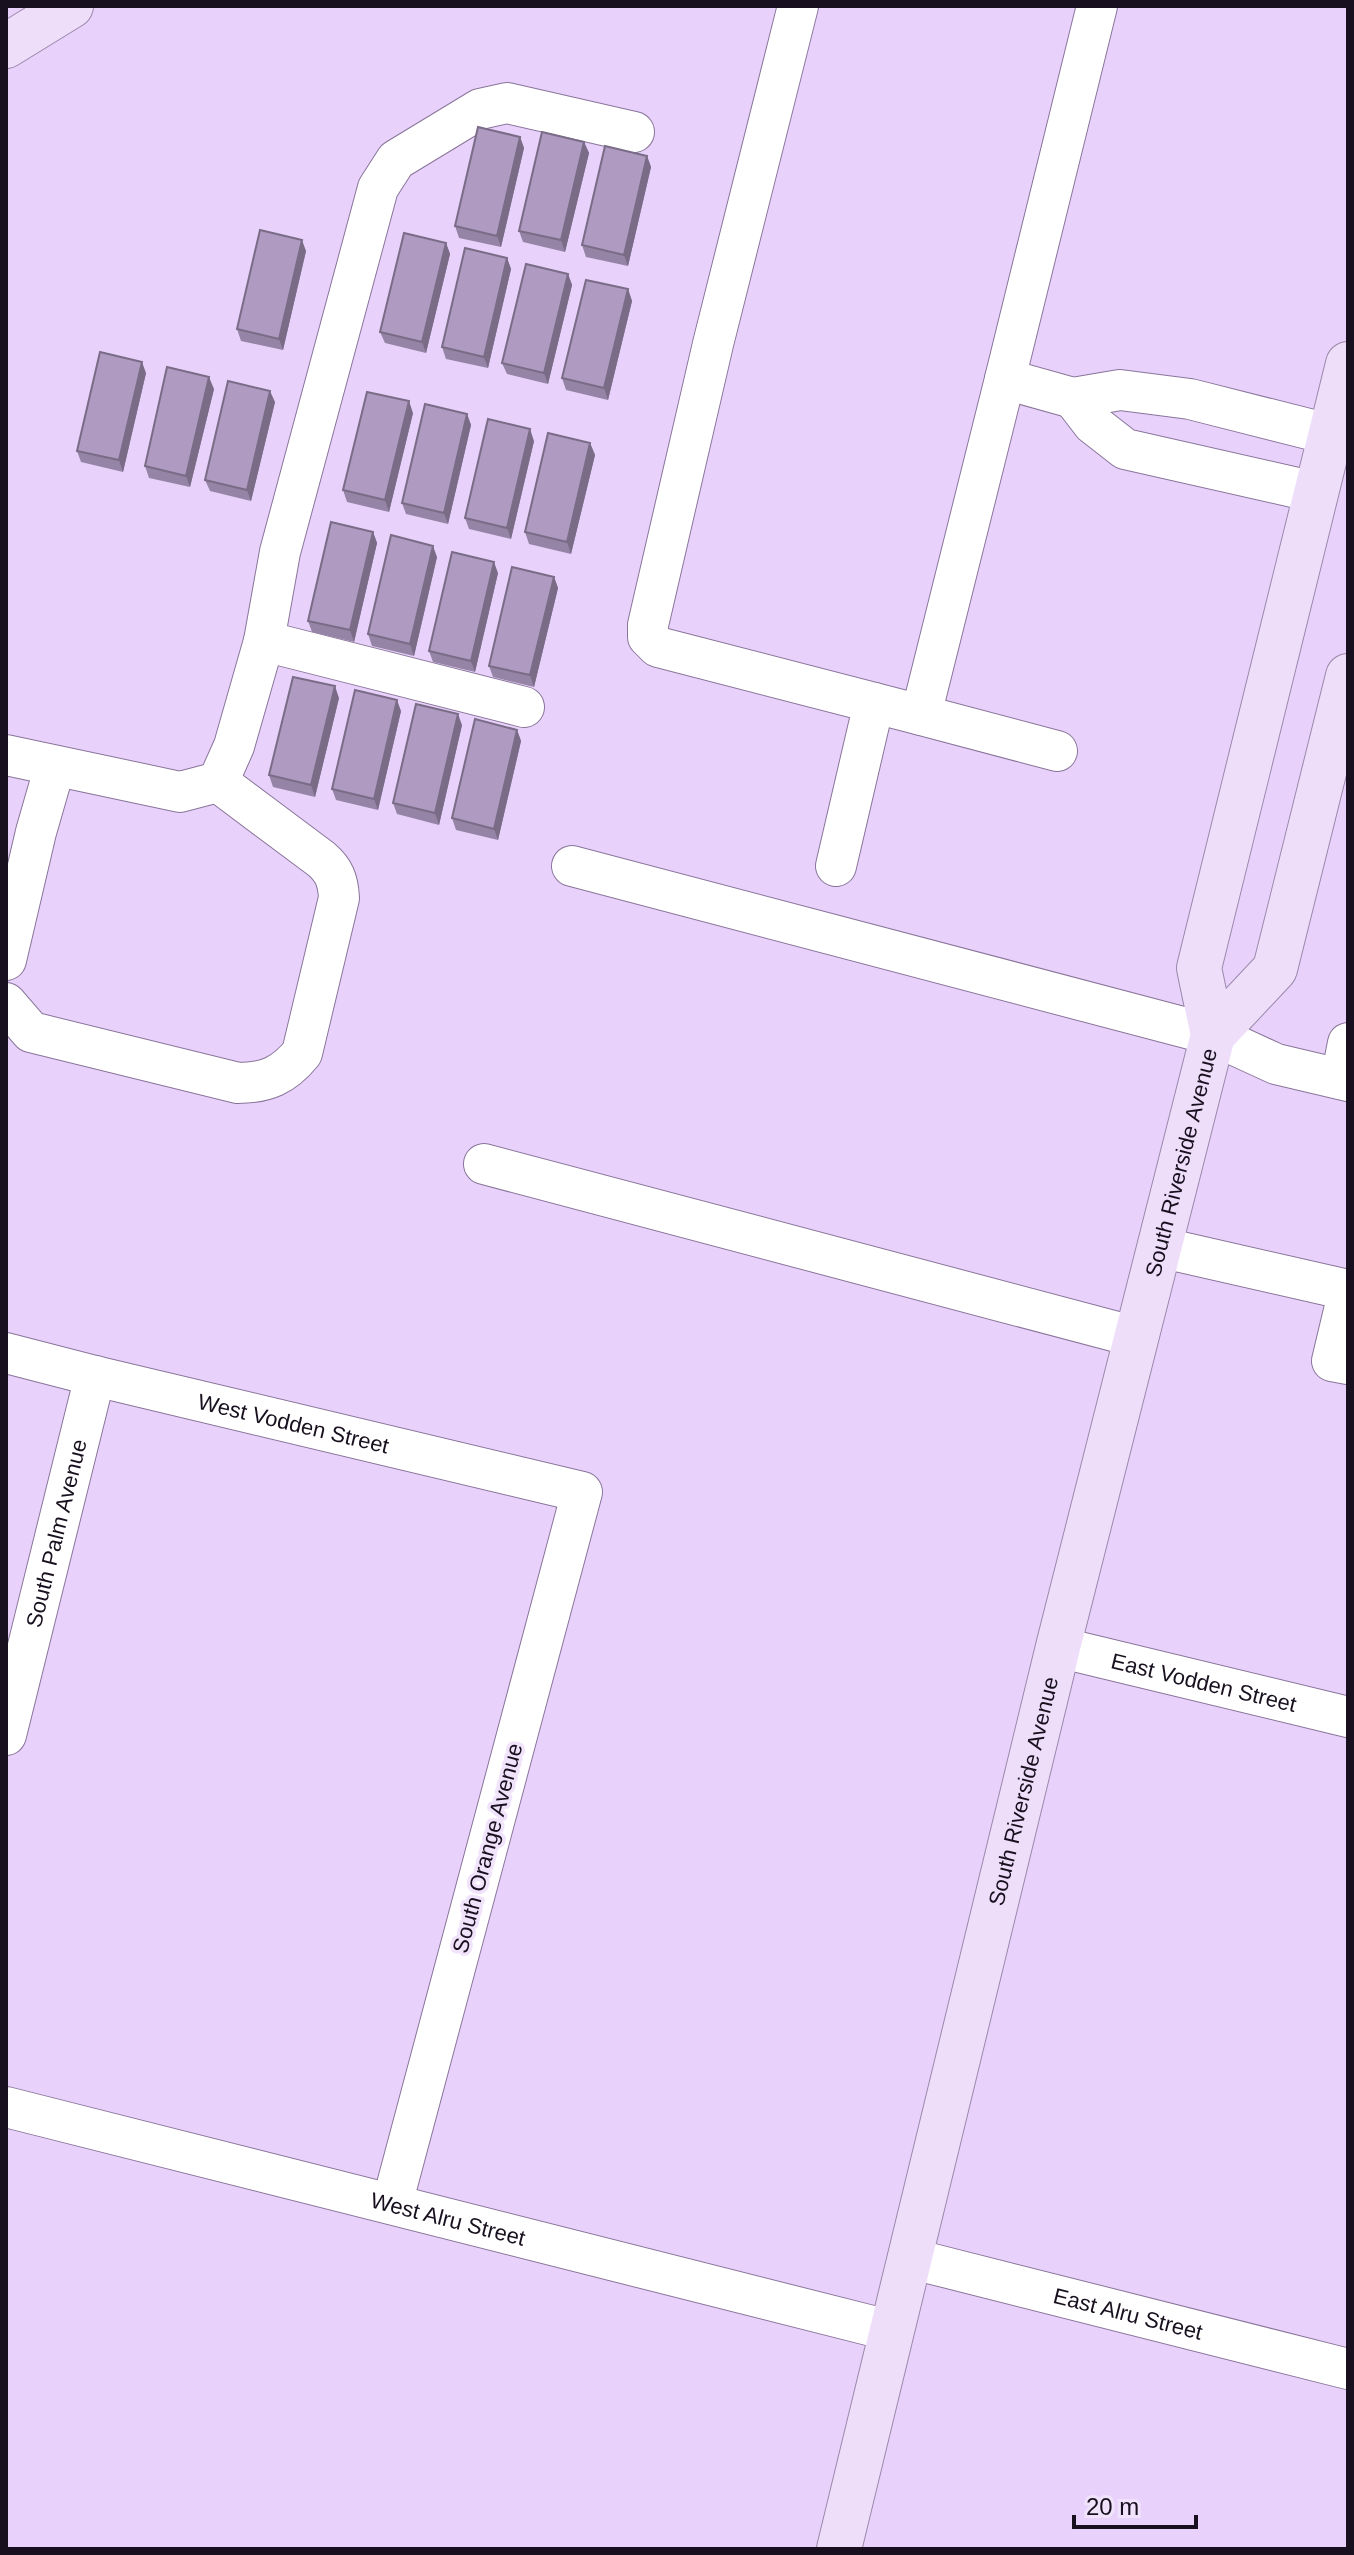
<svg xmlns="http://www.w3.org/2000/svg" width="1354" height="2555" viewBox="0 0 1354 2555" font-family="Helvetica,sans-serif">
<rect width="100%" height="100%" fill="#e8d2fb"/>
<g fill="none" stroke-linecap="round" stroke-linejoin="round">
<g stroke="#8a759a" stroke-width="42">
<g id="minor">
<path d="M798,6L713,344L648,625V637L658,647L921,715L1005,379"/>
<path d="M1097,6L1005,379L1073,398L1120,390L1190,399L1348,439"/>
<path d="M1073,398L1093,424L1125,449L1315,492"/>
<path d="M264,641L524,707"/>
<path d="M921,715L1057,751"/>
<path d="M6,755L180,792L218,782L234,746L264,641L280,552L378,188L396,160L480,109L507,103L634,132"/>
<path d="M572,866L1213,1035L1276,1064L1348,1081"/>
<path d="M836,866L874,703"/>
<path d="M6,960L36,832L55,766"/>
<path d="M6,1003L31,1032L238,1083C267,1083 284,1075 302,1053L339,898C338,880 334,870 321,859L218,782"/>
<path d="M1341,1079L1348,1043"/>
<path d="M484,1164L1136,1337"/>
<path d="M1159,1247L1348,1290"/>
<path d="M1348,1294L1332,1361L1348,1364"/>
<path id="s1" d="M6,1353L95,1376L582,1492L392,2204"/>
<path id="s2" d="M1058,1647L1348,1717"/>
<path id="s3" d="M6,1735L95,1376"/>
<path id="s4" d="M6,2107L892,2331"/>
<path id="s5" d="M909,2258L1348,2369"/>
</g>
</g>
<g stroke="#9b88ab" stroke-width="46">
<g id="major">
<path d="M6,46L71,6"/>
<path d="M1213,1035L1275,969L1348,676"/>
<path id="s6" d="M839,2549L1058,1647L1213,1035L1199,968L1348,364"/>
</g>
</g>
<use href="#minor" stroke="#fff" stroke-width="40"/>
<use href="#major" stroke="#eedefa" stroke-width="44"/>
</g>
<path fill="#9684a6" d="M520,137L524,148L501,247L459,238L455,226Z
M584,142L589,153L565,252L523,242L519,231Z
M647,156L651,167L628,266L586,257L582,245Z
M446,243L450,254L426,353L385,343L380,332Z
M306,251L283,350L241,341L237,329Z
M507,258L511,269L488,368L446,359L442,347Z
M568,274L572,285L548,384L507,374L502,363Z
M628,289L632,301L608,400L566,390L562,378Z
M146,373L123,472L81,462L77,451Z
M214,389L190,487L149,478L145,466Z
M275,402L251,501L210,491L205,480Z
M413,413L389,512L347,502L343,490Z
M467,414L471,425L448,524L406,514L402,503Z
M534,441L511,539L469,529L465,518Z
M590,443L595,455L571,554L529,544L525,532Z
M373,532L377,543L354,642L312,632L308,621Z
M437,557L414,656L372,646L368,634Z
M498,573L475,672L433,662L429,651Z
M554,577L558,588L534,687L493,677L489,666Z
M339,698L315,797L273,787L269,775Z
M401,711L378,810L336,800L332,789Z
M462,725L439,825L397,814L393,803Z
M517,730L521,741L498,840L456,830L452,818Z"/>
<path fill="#7a6c87" d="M520,137L524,148L501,247L497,236Z
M584,142L589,153L565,252L561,240Z
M647,156L651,167L628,266L624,255Z
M302,240L306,251L283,350L279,339Z
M446,243L450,254L426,353L422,342Z
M507,258L511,269L488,368L484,357Z
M568,274L572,285L548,384L544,373Z
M628,289L632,301L608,400L604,388Z
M142,362L146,373L123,472L119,460Z
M209,377L214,389L190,487L186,476Z
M270,391L275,402L251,501L247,490Z
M409,401L413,413L389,512L385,500Z
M467,414L471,425L448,524L444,513Z
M530,429L534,441L511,539L507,528Z
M590,443L595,455L571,554L567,542Z
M373,532L377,543L354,642L350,630Z
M433,546L437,557L414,656L410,644Z
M494,562L498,573L475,672L471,661Z
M554,577L558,588L534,687L530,675Z
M335,686L339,698L315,797L311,785Z
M397,700L401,711L378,810L374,799Z
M458,714L462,725L439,825L435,813Z
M517,730L521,741L498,840L494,829Z"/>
<path fill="#af9ac1" stroke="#7a6c87" stroke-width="2" d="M478,127L520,137L497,236L455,226Z
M542,132L584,142L561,240L519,231Z
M605,146L647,156L624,255L582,245Z
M260,230L302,240L279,339L237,329Z
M404,233L446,243L422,342L380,332Z
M465,248L507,258L484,357L442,347Z
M526,264L568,274L544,373L502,363Z
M586,280L628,289L604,388L562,378Z
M100,352L142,362L119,460L77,451Z
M167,367L209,377L186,476L145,466Z
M228,381L270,391L247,490L205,480Z
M367,392L409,401L385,500L343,490Z
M425,404L467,414L444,513L402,503Z
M488,419L530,429L507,528L465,518Z
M548,433L590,443L567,542L525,532Z
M331,522L373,532L350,630L308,621Z
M391,535L433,546L410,644L368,634Z
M452,552L494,562L471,661L429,651Z
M512,567L554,577L530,675L489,666Z
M293,677L335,686L311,785L269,775Z
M355,690L397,700L374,799L332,789Z
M416,704L458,714L435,813L393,803Z
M475,719L517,730L494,829L452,818Z"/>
<g text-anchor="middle" stroke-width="7" stroke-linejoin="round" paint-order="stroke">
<g font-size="22" fill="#18101e" stroke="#f1e3fc">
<text dy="8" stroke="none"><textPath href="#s6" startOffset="1428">South Riverside Avenue</textPath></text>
<text dy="8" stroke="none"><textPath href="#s1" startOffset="296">West Vodden Street</textPath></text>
<text dy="8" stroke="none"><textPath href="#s3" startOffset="208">South Palm Avenue</textPath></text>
<text dy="8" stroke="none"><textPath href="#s2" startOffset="150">East Vodden Street</textPath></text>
<text dy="8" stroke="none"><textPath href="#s6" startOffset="780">South Riverside Avenue</textPath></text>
<text transform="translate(487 1848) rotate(-75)" y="8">South Orange Avenue</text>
<text dy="8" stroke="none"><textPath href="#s4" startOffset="456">West Alru Street</textPath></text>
<text dy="8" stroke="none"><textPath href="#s5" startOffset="226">East Alru Street</textPath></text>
</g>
</g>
<rect width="1354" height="2555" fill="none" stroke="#18101e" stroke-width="16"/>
<path d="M1074 2515v12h122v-12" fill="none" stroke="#18101e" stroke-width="4"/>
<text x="1086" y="2515" font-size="24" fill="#18101e" stroke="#f1e3fc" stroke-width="6" paint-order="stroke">20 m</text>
</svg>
